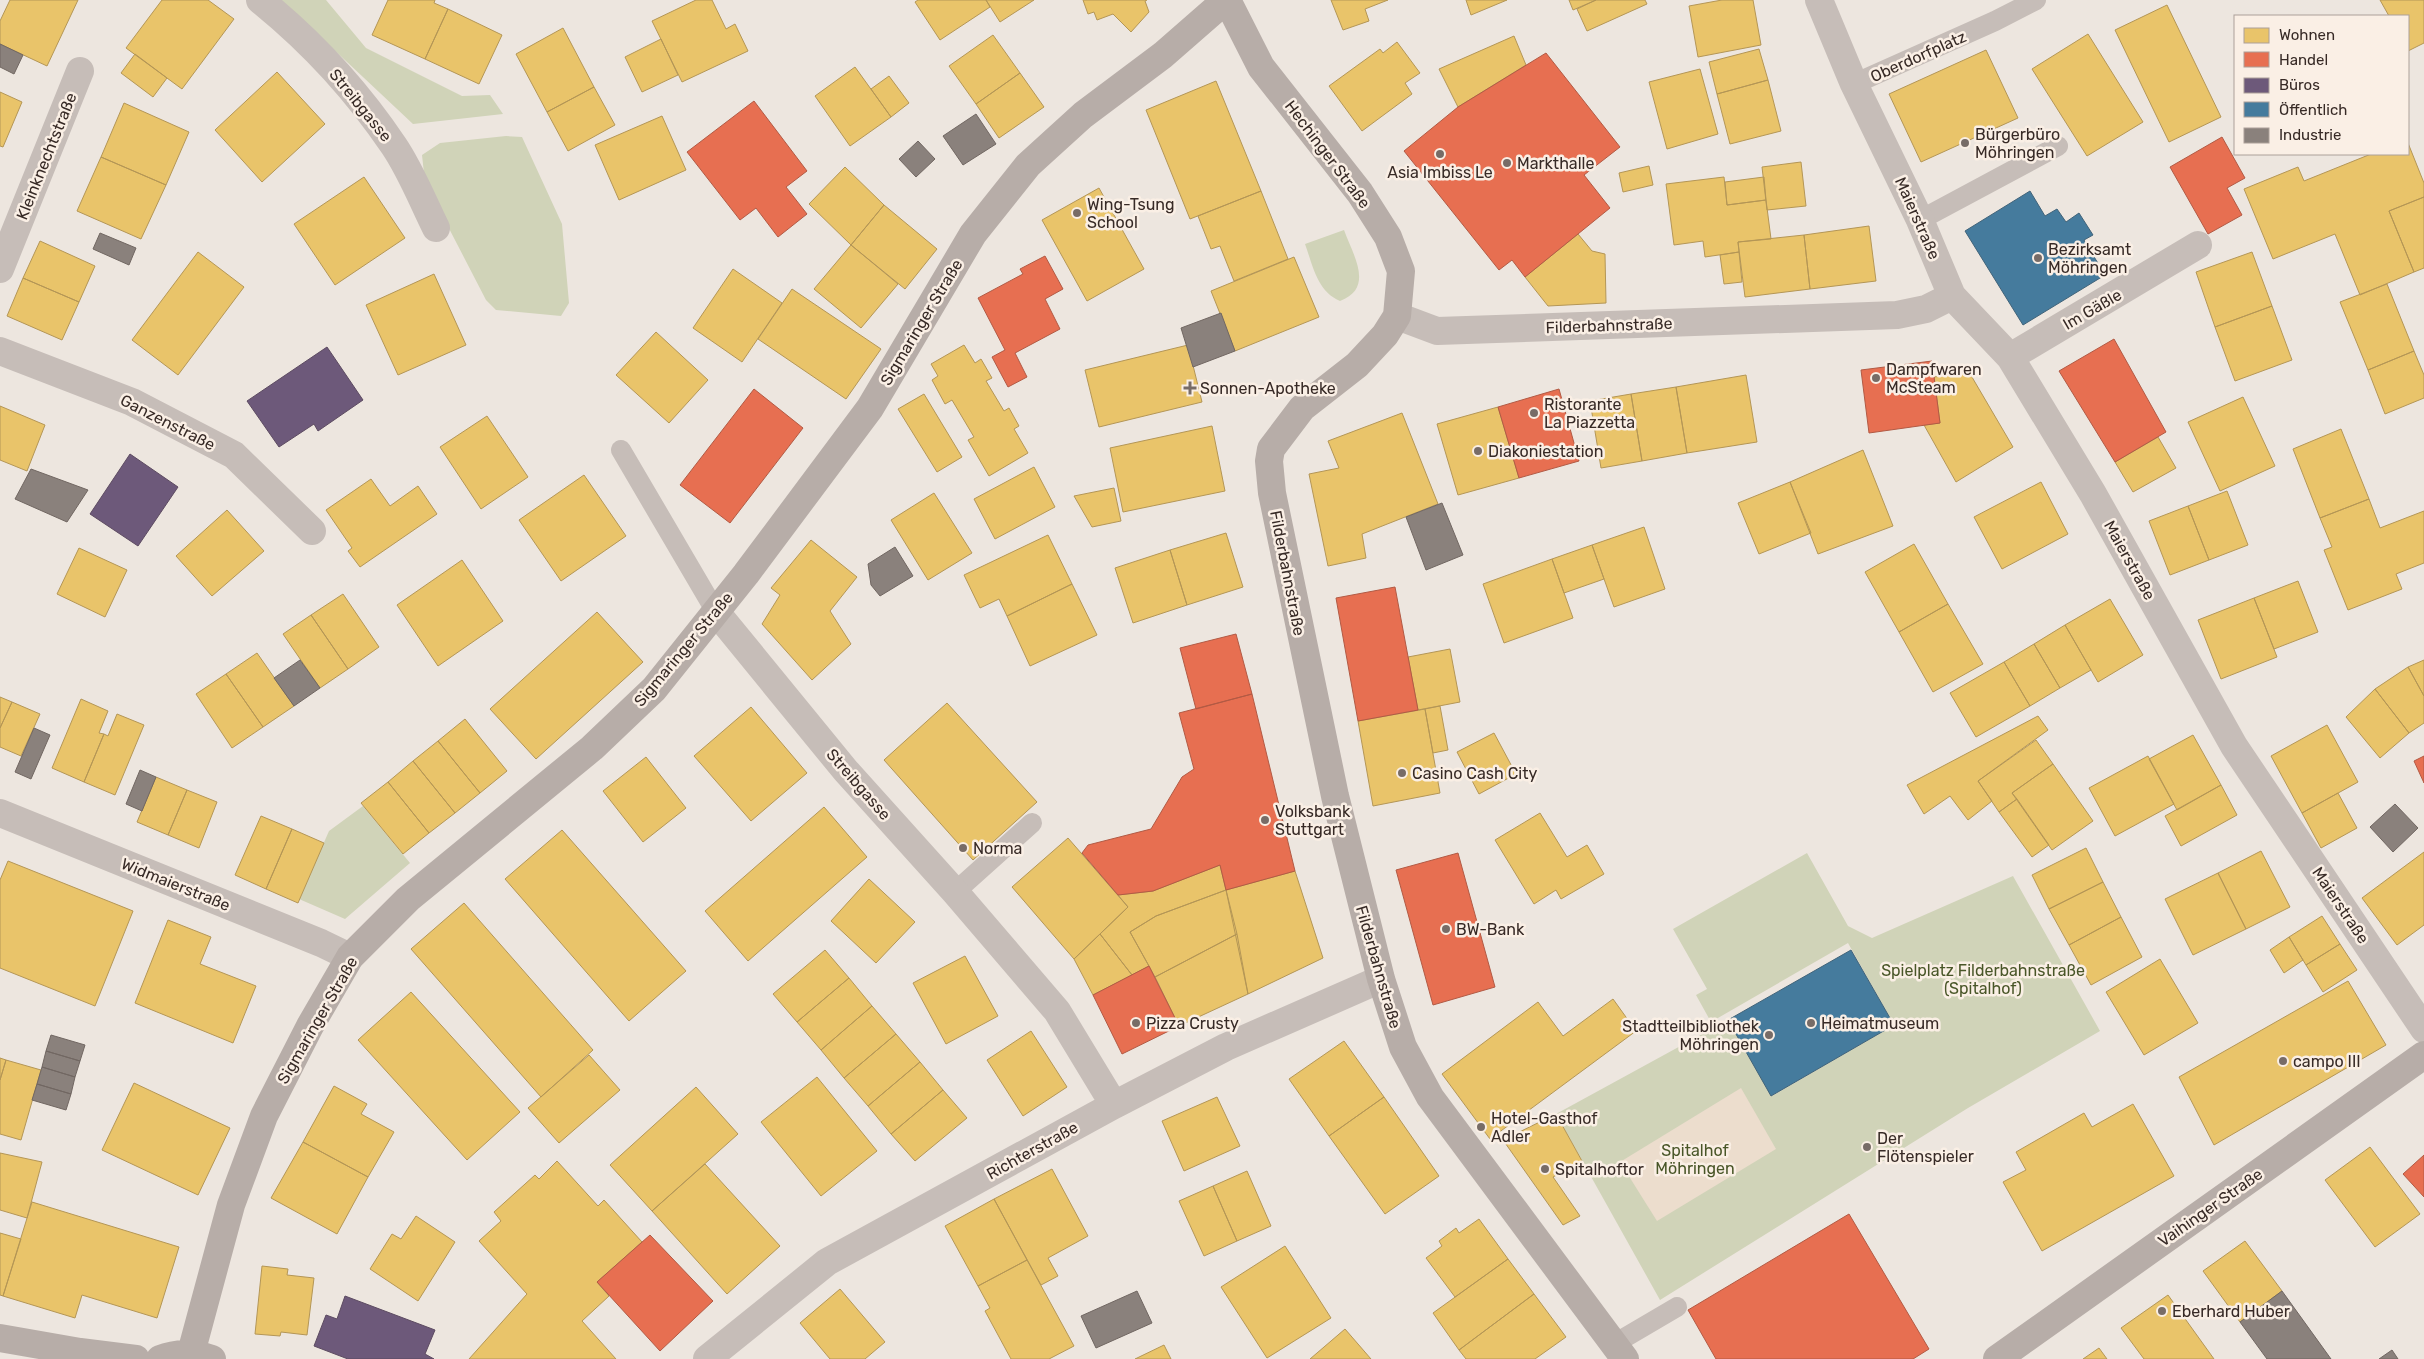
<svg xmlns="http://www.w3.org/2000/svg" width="2424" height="1359" viewBox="0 0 2424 1359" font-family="Rubik,sans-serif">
<rect width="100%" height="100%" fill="#ede6df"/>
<path fill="#d0d3b8" d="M281,0H326L366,48L462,96L490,95L503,114L413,124Z
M506,136L522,137L562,224L569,303L561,316L496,310L486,300L425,182L422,155L440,143Z
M1344,230C1353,255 1375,288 1340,301C1317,291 1313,266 1305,244Z
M363,806L410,863L345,919L299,899L329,831Z
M1807,853L1848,926L1872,938L2013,876L2100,1031L1968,1108L1660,1300L1556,1114L1728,1020L1772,1096L1894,1025L1848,943L1711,1022L1696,995L1707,989L1673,929Z"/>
<path fill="#ecddcd" d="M1741,1088L1776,1149L1657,1221L1620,1162Z"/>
<path fill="#e9c46a" stroke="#b49656" d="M10,0H78L47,66L0,44V21Z
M162,0H208L234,19L182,89L126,48Z
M388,0H435L434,3L448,9L425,59L372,35Z
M696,0H712L726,29L735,24L748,51L682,82L652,21Z
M918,0H986L990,7L940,40L915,2Z
M986,0H1034L1000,22Z
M1083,0H1147L1145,1L1149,12L1131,32L1113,14L1097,20L1094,12L1088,14Z
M1331,0H1388L1365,9L1369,21L1343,30Z
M1466,0H1507L1471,15Z
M1569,0H1596L1573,10Z
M1596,0H1645L1647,4L1587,31L1577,9Z
M1722,0H1753L1761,45L1698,57L1689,6Z
M2380,0H2424V43L2408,51V16H2389Z
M2167,5L2221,117L2169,142L2115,30Z
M448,9L502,35L479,84L425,59Z
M563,28L594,87L547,112L516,54Z
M2088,34L2143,122L2087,156L2032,69Z
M993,35L1020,73L976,104L949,66Z
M1514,36L1526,65L1458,107L1439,69Z
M661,39L678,75L642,92L625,57Z
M1397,42L1420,73L1405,83L1412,94L1362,131L1329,86L1380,49L1383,53Z
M1759,49L1768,80L1717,94L1709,62Z
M1986,50L2018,118L1921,162L1889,94Z
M135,54L167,78L153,97L121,73Z
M855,67L891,117L850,146L815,96Z
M1700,69L1718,134L1667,149L1649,82Z
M277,72L325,124L262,182L215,130Z
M1020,73L1044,107L999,138L976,104Z
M889,76L909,103L891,117L871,89Z
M1768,80L1781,131L1730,144L1717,94Z
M1216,81L1261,191L1190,219L1146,110Z
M594,87L615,125L568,151L547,112Z
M0,92L22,102L3,147L0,146Z
M124,103L189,132L166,185L101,157Z
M662,116L686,170L619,200L595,145Z
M2408,143L2424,183V197L2389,211L2414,272L2360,295L2335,234L2273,259L2244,189L2298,167L2304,181L2371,154H2408Z
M101,157L166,185L141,239L77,211Z
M1801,162L1806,206L1767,210L1762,167Z
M1649,166L1653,185L1623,192L1619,173Z
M845,167L884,205L851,245L809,204Z
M364,177L405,238L335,285L294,224Z
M1724,177L1727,205L1766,200L1771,239L1738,242L1739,252L1705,257L1703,241L1674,245L1666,184Z
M1764,177L1766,200L1727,205L1725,182Z
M1099,188L1144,269L1087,301L1042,220Z
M1261,191L1288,259L1234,281L1220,246L1211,249L1198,216Z
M2424,197V268L2414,272L2389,211Z
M884,205L937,249L905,289L851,245Z
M1869,226L1876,281L1810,289L1804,235Z
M1578,234L1592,251L1605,254L1606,303L1548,306L1525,277Z
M1804,235L1810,289L1745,297L1738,242Z
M40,241L95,266L79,302L23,278Z
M851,245L898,284L861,328L814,289Z
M198,252L244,287L178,375L132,340Z
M1739,252L1742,282L1724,284L1720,255Z
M2252,252L2272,306L2215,327L2196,272Z
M1294,257L1319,317L1235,351L1211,291Z
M733,269L782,303L742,362L693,328Z
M434,274L466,345L398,375L366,305Z
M23,278L79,302L62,340L7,316Z
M2387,284L2414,351L2368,370L2340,302Z
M792,289L881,349L846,399L758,339Z
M2272,306L2292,360L2235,381L2215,327Z
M656,332L708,380L669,423L616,375Z
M964,345L975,363L981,359L992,378L986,381L1004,411L1009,408L1019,426L1014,429L1028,453L989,476L968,440L974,437L952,400L945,404L932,380L938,376L931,364Z
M1188,345L1202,402L1099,427L1085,370Z
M2414,351L2424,375V398L2385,414L2368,370Z
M1969,372L2013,447L1956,482L1924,425L1940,423L1934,377Z
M1746,375L1757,442L1687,453L1676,387Z
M1676,387L1687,453L1642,461L1631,394Z
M924,394L962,457L937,472L898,409Z
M1631,394L1642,461L1601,468L1590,401Z
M2243,397L2275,466L2220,491L2188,422Z
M0,406L45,425L27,471L0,460Z
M1498,407L1519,478L1458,495L1437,424Z
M1402,413L1438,504L1362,534L1366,558L1328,566L1309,474L1339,468L1328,441Z
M487,416L528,477L481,509L440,447Z
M1212,426L1225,491L1123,512L1110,448Z
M2341,429L2369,499L2320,518L2293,449Z
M2158,437L2176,468L2133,492L2115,462Z
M1863,450L1893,526L1818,554L1790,482Z
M1034,467L1055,507L995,539L974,499Z
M584,475L626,536L561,581L519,520Z
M371,479L390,506L418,486L437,514L360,567L348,551L352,548L326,510Z
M1790,482L1811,533L1759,554L1738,503Z
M2041,482L2068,534L2002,569L1974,517Z
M1114,488L1121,521L1092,527L1074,496Z
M2227,491L2248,545L2209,560L2188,506Z
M934,493L972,553L928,580L891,520Z
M2369,499L2380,528L2424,511V563L2396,574L2402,589L2348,610L2324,550L2332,547L2320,518Z
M2188,506L2209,560L2170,575L2149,521Z
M227,510L264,551L212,596L176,556Z
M1644,527L1665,589L1614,607L1592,545Z
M1226,533L1243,587L1187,605L1170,550Z
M1048,535L1072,584L1007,616L999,599L980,608L964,575Z
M811,540L857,577L830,611L851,644L812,680L762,624L780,595L771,588Z
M1914,544L1948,604L1899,632L1865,572Z
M1592,545L1604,579L1564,593L1552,559Z
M79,548L127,570L105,617L57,594Z
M1170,550L1187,605L1133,623L1115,568Z
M1552,559L1573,618L1504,643L1483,584Z
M462,560L503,621L438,666L397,605Z
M2298,581L2318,632L2274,649L2254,598Z
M1072,584L1097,635L1030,666L1007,616Z
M343,594L379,647L348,669L311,615Z
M2254,598L2277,657L2221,679L2198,620Z
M2110,599L2143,655L2098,682L2065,625Z
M1948,604L1983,664L1933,692L1899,632Z
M597,612L643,662L536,759L490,709Z
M311,615L348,669L320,688L283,634Z
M2065,625L2091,670L2060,688L2034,644Z
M2034,644L2060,688L2030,706L2004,662Z
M1450,649L1460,702L1418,710L1408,657Z
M257,653L294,706L263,727L226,674Z
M2424,660V696L2408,667Z
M2004,662L2030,706L1976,737L1950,693Z
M2408,667L2424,696V723L2409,733L2375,689Z
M226,674L263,727L232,748L196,694Z
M2375,689L2409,733L2380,758L2346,717Z
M0,697L12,702L0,728Z
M81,699L108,711L99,733L104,734L84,782L52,768Z
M12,702L40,714L21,756L0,747V728Z
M947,703L1037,802L973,860L884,760Z
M1440,706L1448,750L1433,753L1425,709Z
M751,707L807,773L751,821L694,756Z
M1425,709L1440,793L1373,806L1358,721Z
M117,714L144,725L115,795L84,782L104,734L108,736Z
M2038,716L2048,730L1978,781L1992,801L1968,820L1950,796L1924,814L1907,785Z
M465,719L507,771L480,793L438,741Z
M2327,725L2358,782L2302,813L2271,756Z
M1494,733L1516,774L1479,794L1457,752Z
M2193,735L2221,785L2177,810L2149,759Z
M2036,740L2053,764L2012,793L2017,799L1999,812L1978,781Z
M438,741L480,793L455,813L413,761Z
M2148,756L2174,804L2115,836L2089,788Z
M646,757L686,808L643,842L603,791Z
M413,761L455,813L429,833L388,782Z
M2053,764L2093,821L2052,850L2012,793Z
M156,777L187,790L168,835L137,822Z
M388,782L429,833L403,854L361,803Z
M2221,785L2237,815L2181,846L2165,816Z
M187,790L217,802L199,848L168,835Z
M2338,793L2357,828L2321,848L2302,813Z
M2017,799L2049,845L2032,857L1999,812Z
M824,807L867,857L748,961L705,911Z
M1540,813L1567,857L1587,845L1604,874L1561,899L1556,890L1534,904L1495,840Z
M261,816L292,829L266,889L235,875Z
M292,829L324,843L298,903L266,889Z
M562,830L686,971L629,1021L505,879Z
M1068,838L1128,907L1074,959L1012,887Z
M2086,848L2103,882L2049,909L2032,875Z
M2261,851L2290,907L2246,929L2218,873Z
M2424,852V925L2397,945L2362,898Z
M8,861L133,911L95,1006L0,968V880Z
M1220,865L1226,890L1156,916L1130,932L1149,966L1132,975L1100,934L1128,907L1118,895L1153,891Z
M1295,871L1323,958L1248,994L1226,890Z
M2218,873L2246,929L2193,955L2165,899Z
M869,879L915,922L876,963L831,921Z
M2103,882L2121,917L2069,945L2049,909Z
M1226,890L1237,934L1155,977L1130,932L1156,916Z
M464,903L593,1050L541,1097L411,949Z
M2322,916L2340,944L2306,965L2289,937Z
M2121,917L2142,957L2091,985L2069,945Z
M168,920L211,937L200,964L256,986L233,1043L135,1003Z
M1100,934L1132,975L1093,995L1074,959Z
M1237,934L1248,994L1179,1026L1155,977Z
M2289,937L2303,960L2284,973L2270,950Z
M2340,944L2357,970L2323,992L2306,965Z
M825,950L849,978L797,1022L773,994Z
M965,956L998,1016L946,1044L913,983Z
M2160,959L2198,1023L2144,1055L2106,992Z
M849,978L872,1006L821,1050L797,1022Z
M2348,981L2386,1045L2214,1145L2179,1077Z
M411,992L520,1112L467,1160L358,1040Z
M1613,999L1636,1031L1490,1139L1442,1074L1538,1002L1563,1036Z
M872,1006L896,1034L844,1078L821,1050Z
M1031,1031L1067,1087L1023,1116L987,1060Z
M896,1034L920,1062L868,1106L844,1078Z
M1344,1041L1384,1097L1329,1136L1289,1079Z
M589,1055L620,1090L559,1143L528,1108Z
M0,1058L6,1060L0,1080Z
M6,1060L41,1070L21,1140L0,1134V1080Z
M920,1062L943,1090L891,1134L868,1106Z
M817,1077L877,1151L821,1196L761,1122Z
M134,1083L230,1128L198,1195L102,1150Z
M334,1086L367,1104L361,1114L394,1132L368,1177L303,1142Z
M696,1087L738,1134L652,1211L610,1165Z
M943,1090L967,1118L915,1161L891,1134Z
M1217,1097L1240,1146L1184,1171L1162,1121Z
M1384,1097L1439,1176L1385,1214L1329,1136Z
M2133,1104L2174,1176L2042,1251L2003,1182L2026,1170L2016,1152L2084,1113L2092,1127Z
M1556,1114L1582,1161L1553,1177L1580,1216L1563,1225L1503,1140Z
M303,1142L368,1177L337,1234L271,1198Z
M2370,1147L2420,1214L2375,1247L2325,1180Z
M0,1153L42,1162L27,1218L0,1210Z
M557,1161L598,1206L604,1200L642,1242L597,1282L609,1296L582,1321L616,1359H469L527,1294L479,1241L501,1221L494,1212L535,1175L539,1179Z
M705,1164L780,1246L727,1294L652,1211Z
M1052,1169L1088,1236L1048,1258L1058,1276L1041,1285L994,1199Z
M1247,1171L1271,1226L1237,1241L1213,1186Z
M1213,1186L1237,1241L1204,1256L1179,1201Z
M994,1199L1027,1260L978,1286L945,1226Z
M32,1202L179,1247L157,1318L82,1295L75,1318L3,1296Z
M416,1216L455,1242L418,1301L370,1269L392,1234L401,1239Z
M1479,1219L1508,1259L1455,1297L1426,1258L1442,1246L1439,1241L1456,1228L1459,1233Z
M0,1233L21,1239L3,1296L0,1295Z
M2245,1241L2282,1291L2240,1322L2203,1271Z
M1285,1246L1331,1318L1267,1358L1221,1287Z
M1508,1259L1534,1294L1459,1350L1433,1313Z
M1027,1260L1074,1346L1049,1359H1011L985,1311L990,1308L978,1286Z
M262,1266L288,1269L287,1275L314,1278L307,1335L281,1332L280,1336L255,1334Z
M840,1289L885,1342L865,1359H830L800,1323Z
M1534,1294L1566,1337L1535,1359H1466L1459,1350Z
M2168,1295L2214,1359H2144L2121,1328Z
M1345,1329L1371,1359H1310Z
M1164,1345L1171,1359H1135Z
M2099,1348L2107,1359H2083Z"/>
<path fill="#e76f51" stroke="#b25a44" d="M1546,53L1620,147L1584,175L1610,208L1525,277L1512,260L1499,270L1404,151L1458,107Z
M754,101L807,171L786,187L807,214L778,237L756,208L740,220L687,152Z
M2222,137L2245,178L2227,188L2242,215L2208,234L2170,167Z
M1045,256L1063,289L1045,299L1060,329L1015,353L1027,377L1008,387L992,357L1005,350L978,298L1023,274L1020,269Z
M2114,339L2166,432L2115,462L2059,371Z
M1932,361L1940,423L1869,433L1861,370Z
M754,389L803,428L730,523L680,485Z
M1559,389L1579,461L1519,478L1498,407Z
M1395,587L1418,710L1358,721L1336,598Z
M1236,634L1252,694L1196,709L1180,648Z
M1252,694L1295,871L1226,890L1220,865L1153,891L1118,895L1082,853L1088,845L1151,829L1182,777L1194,769L1179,713Z
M2424,756V783L2414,761Z
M1458,853L1495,987L1433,1005L1396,870Z
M1149,966L1179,1026L1122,1054L1093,995Z
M2424,1155V1197L2403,1174Z
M1849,1214L1929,1349L1913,1359H1716L1688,1310Z
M650,1235L713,1301L660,1351L597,1282Z"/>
<path fill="#6d597a" stroke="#5d4b61" d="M327,347L363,400L318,431L314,424L279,447L247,401Z
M130,454L178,487L138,546L90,514Z
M345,1296L435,1330L425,1354L434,1359H348L314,1346L326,1315L337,1319Z"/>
<path fill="#457b9d" stroke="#416379" d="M2030,191L2045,216L2057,209L2066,222L2079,213L2093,235L2084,240L2105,275L2023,325L1965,231Z
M1851,950L1894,1025L1771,1096L1728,1020Z"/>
<path fill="#8a817c" stroke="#716762" d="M0,44L23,55L14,74L0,67Z
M976,114L996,144L963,165L943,136Z
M918,141L935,159L916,177L899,159Z
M100,233L136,248L129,265L93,249Z
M1221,313L1235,351L1193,367L1181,328Z
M31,469L88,490L67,522L15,499Z
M1442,503L1463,555L1426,570L1406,517Z
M895,547L913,576L880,596L871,585L868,564Z
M300,660L320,688L294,706L274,678Z
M34,728L50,735L31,779L15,772Z
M140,770L156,777L142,811L126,804Z
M2395,804L2418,828L2393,852L2370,827Z
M51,1035L85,1045L80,1061L46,1051Z
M46,1051L80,1061L75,1077L42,1067Z
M42,1067L75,1077L71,1094L37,1084Z
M37,1084L71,1094L66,1110L32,1100Z
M1137,1291L1152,1323L1096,1348L1081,1316Z
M2282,1291L2331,1359H2267L2240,1322Z
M2392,1350L2398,1359H2379Z"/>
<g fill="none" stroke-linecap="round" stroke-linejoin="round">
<path stroke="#c6bdb8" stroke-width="20" d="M1854,84L1995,21L2036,0
M1920,220L2058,146
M621,450L716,612
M955,892L1032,823
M1614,1344L1677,1307"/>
<path stroke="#c6bdb8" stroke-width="28" d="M260,0C312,42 357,91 394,146C411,171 423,202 436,228
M1819,0L1854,84L1920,220L1952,296L2010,357L2093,494L2234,746L2424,1029
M0,269L80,71
M1397,316L1437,331L1897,315L1926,309L1952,296
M0,351L132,402L234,455L312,531
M2010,357L2198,245
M716,612L846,771L955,892L1057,1011L1114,1105
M0,813L321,943L350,957
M707,1359L827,1262L1114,1105L1226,1047L1381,979"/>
<path stroke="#b7ada8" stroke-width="28" d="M1227,0L1261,67L1360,193L1388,237L1401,271L1397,316L1385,335L1357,365L1302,408L1271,449L1269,461L1272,493L1335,796L1381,979L1403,1047L1430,1097L1625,1359
M0,1338L80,1352L136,1359
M191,1353L231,1205L264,1116L310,1026L350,957L408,899L592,748L654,689L746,574L870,408L973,234L1028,165L1083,115L1163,55L1226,0
M160,1359C178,1352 194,1353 212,1359
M1997,1359L2424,1055"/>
</g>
<g fill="#776c67" stroke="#faefe5" stroke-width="2">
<circle cx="1965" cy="143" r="5"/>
<circle cx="1440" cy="154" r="5"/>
<circle cx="1507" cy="163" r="5"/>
<circle cx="1077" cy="213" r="5"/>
<circle cx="2038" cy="258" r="5"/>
<circle cx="1876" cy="378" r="5"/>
<path d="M1187.5 380.5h5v5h5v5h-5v5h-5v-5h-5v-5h5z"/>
<circle cx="1534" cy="413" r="5"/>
<circle cx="1478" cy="451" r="5"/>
<circle cx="1402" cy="773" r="5"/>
<circle cx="1265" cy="820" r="5"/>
<circle cx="963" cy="848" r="5"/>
<circle cx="1446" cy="929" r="5"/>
<circle cx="1136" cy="1023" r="5"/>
<circle cx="1811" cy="1023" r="5"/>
<circle cx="1769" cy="1035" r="5"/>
<circle cx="2283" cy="1061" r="5"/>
<circle cx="1481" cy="1127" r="5"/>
<circle cx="1867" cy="1147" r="5"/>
<circle cx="1545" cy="1169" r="5"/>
<circle cx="2162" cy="1311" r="5"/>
</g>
<g text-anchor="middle" stroke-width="5" stroke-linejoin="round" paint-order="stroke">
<g font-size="16" fill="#372a26" stroke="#faefe5">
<text transform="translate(1918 56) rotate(-24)" y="6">Oberdorfplatz</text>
<text transform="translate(361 105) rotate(51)" y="6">Streibgasse</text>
<text transform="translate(1328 154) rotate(53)" y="6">Hechinger Straße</text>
<text transform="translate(46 156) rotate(-68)" y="6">Kleinknechtstraße</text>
<text transform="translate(1918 218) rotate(66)" y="6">Maierstraße</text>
<text transform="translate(2092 309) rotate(-30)" y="6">Im Gäßle</text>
<text transform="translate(921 322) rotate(-59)" y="6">Sigmaringer Straße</text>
<text transform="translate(1609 325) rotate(-2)" y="6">Filderbahnstraße</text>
<text transform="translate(168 422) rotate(27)" y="6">Ganzenstraße</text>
<text transform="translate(2130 560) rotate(61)" y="6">Maierstraße</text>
<text transform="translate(1288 573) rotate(79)" y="6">Filderbahnstraße</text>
<text transform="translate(683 649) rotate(-50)" y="6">Sigmaringer Straße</text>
<text transform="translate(859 784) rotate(49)" y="6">Streibgasse</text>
<text transform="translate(176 884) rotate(22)" y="6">Widmaierstraße</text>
<text transform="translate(2341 905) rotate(56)" y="6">Maierstraße</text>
<text transform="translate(1379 967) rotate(74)" y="6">Filderbahnstraße</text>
<text transform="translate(317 1020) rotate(-60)" y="6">Sigmaringer Straße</text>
<text transform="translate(1032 1150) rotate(-29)" y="6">Richterstraße</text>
<text transform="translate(2210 1207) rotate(-35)" y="6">Vaihinger Straße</text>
</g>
<g font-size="16" fill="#372a26" stroke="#faefe5" text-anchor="start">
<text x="1975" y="140">Bürgerbüro<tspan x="1975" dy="18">Möhringen</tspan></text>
<text x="1517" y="169">Markthalle</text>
<text x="1440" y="178" text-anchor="middle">Asia Imbiss Le</text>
<text x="1087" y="210">Wing-Tsung<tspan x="1087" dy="18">School</tspan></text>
<text x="2048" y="255">Bezirksamt<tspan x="2048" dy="18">Möhringen</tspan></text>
<text x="1886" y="375">Dampfwaren<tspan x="1886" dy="18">McSteam</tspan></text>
<text x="1200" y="394">Sonnen-Apotheke</text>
<text x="1544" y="410">Ristorante<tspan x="1544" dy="18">La Piazzetta</tspan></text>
<text x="1488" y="457">Diakoniestation</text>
<text x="1412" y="779">Casino Cash City</text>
<text x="1275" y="817">Volksbank<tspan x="1275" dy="18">Stuttgart</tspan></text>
<text x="973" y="854">Norma</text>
<text x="1456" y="935">BW-Bank</text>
<text x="1146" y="1029">Pizza Crusty</text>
<text x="1821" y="1029">Heimatmuseum</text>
<text x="1759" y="1032" text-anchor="end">Stadtteilbibliothek<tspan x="1759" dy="18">Möhringen</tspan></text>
<text x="2293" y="1067">campo III</text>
<text x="1491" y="1124">Hotel-Gasthof<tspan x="1491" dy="18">Adler</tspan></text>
<text x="1877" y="1144">Der<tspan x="1877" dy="18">Flötenspieler</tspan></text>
<text x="1555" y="1175">Spitalhoftor</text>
<text x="2172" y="1317">Eberhard Huber</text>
</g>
<g font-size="16" fill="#495628" stroke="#faefe5">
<text x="1983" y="976">Spielplatz Filderbahnstraße<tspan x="1983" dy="18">(Spitalhof)</tspan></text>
<text x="1695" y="1156">Spitalhof<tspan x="1695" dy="18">Möhringen</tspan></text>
</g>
</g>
<rect x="2234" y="15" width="175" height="140" fill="#faefe5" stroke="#aca099"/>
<rect x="2244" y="28" width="25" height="15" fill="#e9c46a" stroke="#aca099"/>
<text x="2279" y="40" font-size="15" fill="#372a26">Wohnen</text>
<rect x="2244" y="52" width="25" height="15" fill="#e76f51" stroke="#aca099"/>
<text x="2279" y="65" font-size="15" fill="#372a26">Handel</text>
<rect x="2244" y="78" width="25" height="15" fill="#6d597a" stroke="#aca099"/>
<text x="2279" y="90" font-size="15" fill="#372a26">Büros</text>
<rect x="2244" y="102" width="25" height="15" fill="#457b9d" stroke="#aca099"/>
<text x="2279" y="115" font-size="15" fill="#372a26">Öffentlich</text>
<rect x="2244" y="128" width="25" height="15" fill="#8a817c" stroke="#aca099"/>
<text x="2279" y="140" font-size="15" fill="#372a26">Industrie</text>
</svg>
